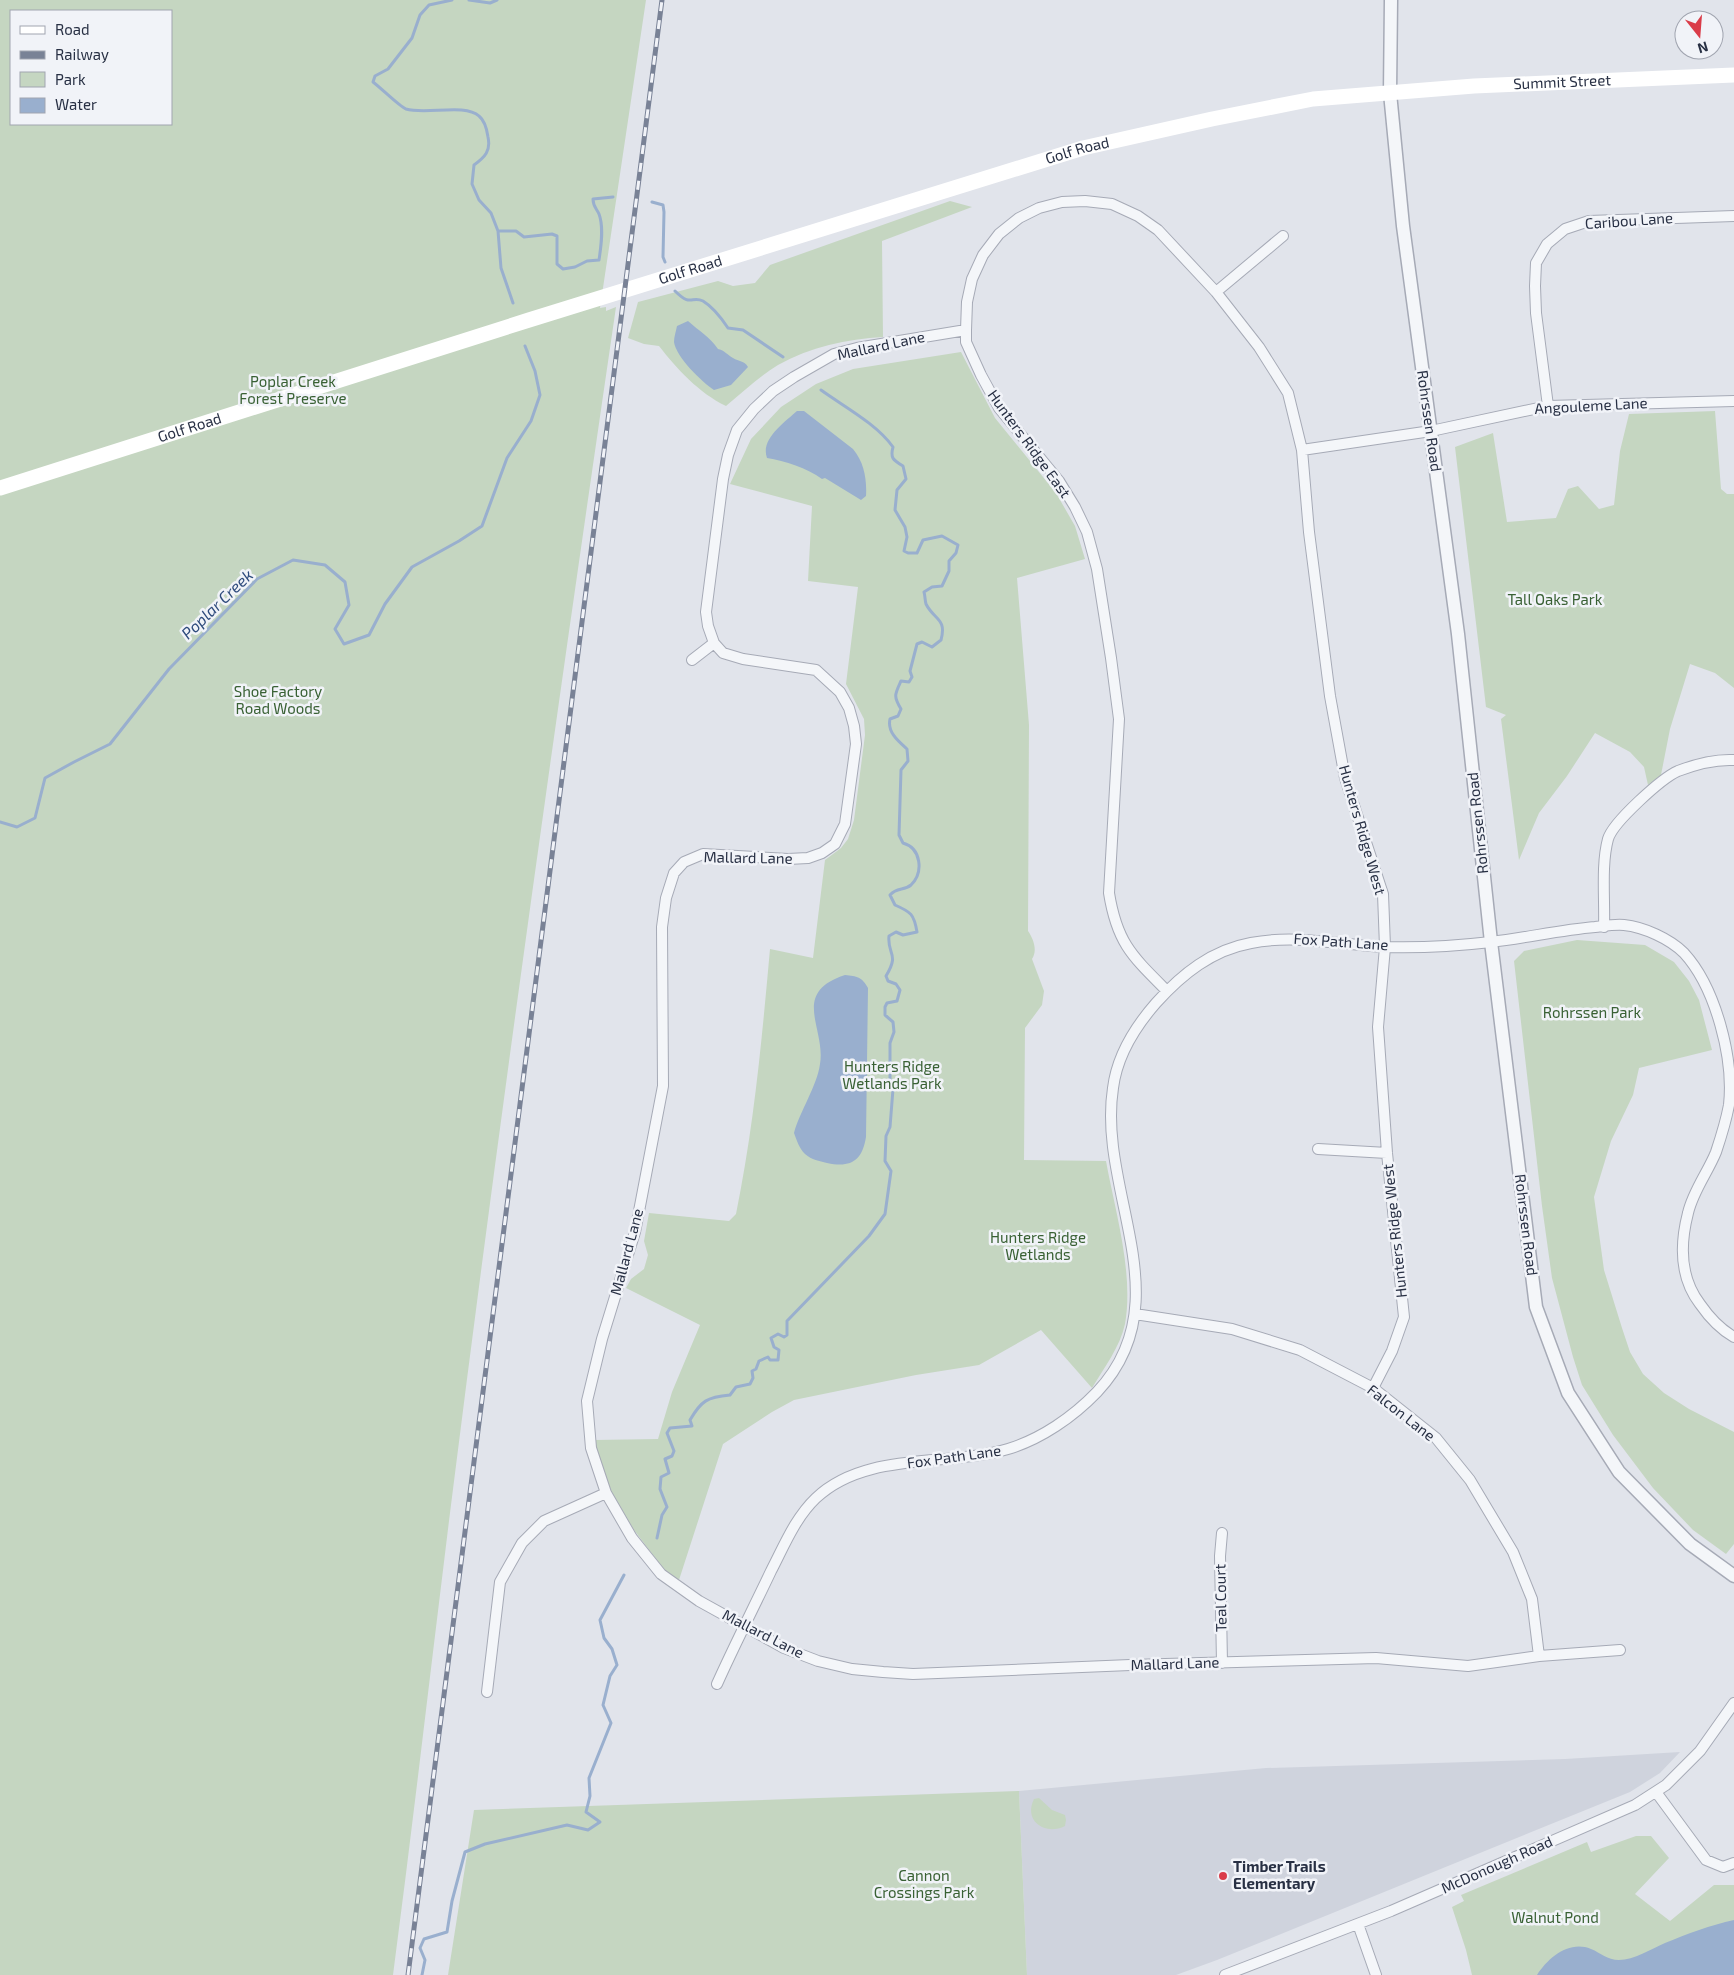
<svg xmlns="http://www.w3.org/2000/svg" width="1734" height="1975" viewBox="0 0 1734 1975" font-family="'Exo 2',sans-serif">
<rect width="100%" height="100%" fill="#e1e4eb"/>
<path fill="#cfd3dd" d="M1680,1752L1660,1773L1630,1792L1217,1960L1176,1975H1027L1019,1791L1266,1768L1565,1759Z"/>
<path fill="#c5d6c1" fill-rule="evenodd" d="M0,0H646L600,308L606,307V311L616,307C558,703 502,1099 452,1497C432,1656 414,1816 393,1975H0ZM11,11H171V124H11Z
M950,201L972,207L882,241L883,337C847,339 810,347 778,365C760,376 743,392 726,406C699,393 677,369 659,346L644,344L628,338L638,302L718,281L733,286L755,283L770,265Z
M961,352L995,418L1056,493L1075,526L1085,559L1017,578L1029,725L1028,931C1033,938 1038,950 1032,959L1044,991L1042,1005L1025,1028L1024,1160L1106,1161C1115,1211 1134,1273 1125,1324C1120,1347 1104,1368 1092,1388L1041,1330L979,1365L916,1375L794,1400L772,1412L723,1444L679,1580L665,1571L634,1530L612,1493L595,1448L594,1440L658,1439L672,1392L700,1325L626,1288L631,1279L644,1269L648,1255L644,1241L649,1213L729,1221L736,1214C754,1126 762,1038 770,949L813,958L825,860L841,848L848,839L854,820L865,735L864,719L846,684L858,587L808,581L812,506L730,484L751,439L781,407L816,384L853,369Z
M1715,411L1721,489L1727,494H1734V688L1715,673L1690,664L1670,729L1661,775L1648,785L1644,767L1630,752L1595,733L1567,776L1539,813L1519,860L1501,719L1506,715L1486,707L1455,447L1493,433L1507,522L1556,518L1568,489L1578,486L1599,509L1614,505L1620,451L1629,414Z
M1577,940L1645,945L1674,962L1689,981L1699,1000L1712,1050L1639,1068L1633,1095L1611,1141L1594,1197L1604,1270L1622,1328L1630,1352L1643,1374L1664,1393L1689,1409L1734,1432V1544L1726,1554L1693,1530L1653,1488L1613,1435L1582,1385L1573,1357L1552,1278L1542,1206L1514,961L1524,951Z
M1019,1791L1027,1975H448L474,1810Z
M1039,1798L1052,1810L1065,1815L1066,1820L1065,1826C1045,1836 1023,1821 1034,1799Z
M1636,1836H1651L1669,1858L1635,1894L1670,1921L1714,1885H1734V1975H1472L1466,1950L1452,1907L1464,1901L1461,1895L1587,1842L1591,1852Z"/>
<path fill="#99afce" d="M688,321C699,331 710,337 718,349C726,351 727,355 733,358C739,362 744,360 748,367L731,385L714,390C702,382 676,357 674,342C674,337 676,331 677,326Z
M797,411H804L853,449C864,462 867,479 866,496L861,500L825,478L822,479C807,468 785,461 767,458C760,439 785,422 797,411Z
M845,975C857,976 862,977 868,988L866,1137C862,1161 851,1168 827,1163C819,1161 812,1160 805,1154C799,1148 797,1141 794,1133C800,1111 817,1086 820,1064C826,1028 790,993 845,975Z
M1734,1920V1975H1537C1548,1958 1569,1940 1591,1949C1601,1953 1607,1960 1619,1960C1634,1960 1651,1949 1665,1943C1687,1934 1711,1925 1734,1920Z"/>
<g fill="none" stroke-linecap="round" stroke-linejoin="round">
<path stroke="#99afce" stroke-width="3" d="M452,0L429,5L420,15L412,38L388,69L375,76L373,82C381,88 400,107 406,109C426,115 465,103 479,116C484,120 487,130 488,137C491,151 485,157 474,165L472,184L479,200L491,213L498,231L501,268L513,303
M469,0L490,3L497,0
M652,202L663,205L664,212L663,257L665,262
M498,231H516L524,237L552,234L557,236V264L563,269L575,267L587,261L599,260C601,247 604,227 599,214C596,208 593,206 593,199L613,197
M675,291C692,308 691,295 703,301C713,307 722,319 728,328L743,330L783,357
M0,822L17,827L35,818L45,778L74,762L110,744L169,669L257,579L293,560L325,565L345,582L349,605L335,629L344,644L369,635L385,604L412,567L459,541L482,526L507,458L531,421L540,395L535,371L525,346
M657,1538L662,1515L667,1507L660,1489L661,1477L669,1473L665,1459L672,1456L674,1451L667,1433L670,1428L692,1426L690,1420C701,1401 707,1397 730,1395L736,1387L750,1384L753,1378L752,1371L756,1369L759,1361L768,1357L770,1360H778L779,1350L774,1347L771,1338L778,1334L784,1337L787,1335V1321L869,1236L885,1214L891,1171L885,1161L886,1136L890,1127L893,1089L890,1079V1043L894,1032L893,1022L885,1015V1007L887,1003L897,1001L900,990L896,984L888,981L886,976C900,953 887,955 889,936L896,932L903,935L917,932C914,914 911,912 895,905L890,895C897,887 904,891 911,885C924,872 921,848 903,843L899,835L901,770L908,761L907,749C898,741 887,732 890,719L898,716L901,709C893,696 895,694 901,681L909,682L912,677L910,671L917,644L922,642L932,647L941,640C947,618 934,620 926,604C925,601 925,595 924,592L932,587L942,586L949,571V561L956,553L958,545L942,536L923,540L917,553H908L904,551L907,537L905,527L895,510L897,490L906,479L903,466C893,460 890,458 893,447C877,424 843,406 821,390
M422,1975L425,1960L420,1948L424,1939L447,1932L452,1901L465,1852L485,1844L567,1825L588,1830L600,1822L586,1812L590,1796L589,1778L611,1723L603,1705L610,1676L617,1665L612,1649L604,1638L600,1620L624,1575"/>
<g stroke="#a6aab6" stroke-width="12">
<path id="minor" d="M1216,292L1283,236
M966,330L857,348L834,354L794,377L773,391L754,409L737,430L728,455L723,479L706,612L708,626L714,643L723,653L743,659L816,670L840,692L849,708L854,726L856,744L845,824L835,844L822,853L808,858L788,859L703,854L684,862L674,873L666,898L662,927L663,1086L635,1232L602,1339L587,1401L591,1448L606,1493L632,1538L661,1574L699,1601L784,1648L818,1661L852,1669L883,1672L913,1674L1130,1665L1376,1658L1468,1666L1539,1656L1620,1650
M1548,406L1536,313L1535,286L1536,263L1547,244L1565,229L1589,221L1734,216
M1302,450L1431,431L1548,406L1734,401
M692,660L714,643
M1604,927C1605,899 1601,865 1608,839C1613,822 1662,778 1678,771C1696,764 1715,759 1734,760
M1167,991C1132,956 1117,943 1109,893L1119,719L1111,658L1097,569L1087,532L1075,507L1059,481L999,408L981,375L966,342V330L967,302L972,279L983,255L999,234L1019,218L1039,208L1062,202L1085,201L1112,204L1138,216L1158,230L1216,292L1259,347L1288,393L1302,450L1309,532L1330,696L1345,778L1383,894L1385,947L1378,1027L1387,1153L1404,1317L1392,1351L1373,1388
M1318,1149L1387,1153
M1135,1314L1232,1329L1300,1350L1373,1388L1436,1438L1470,1480L1513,1552L1532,1599L1539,1656
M1222,1533L1220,1556L1222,1663
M717,1684C734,1646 753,1609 771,1571C784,1546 795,1518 816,1498C866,1451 946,1467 1008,1449C1041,1439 1073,1417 1097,1392C1183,1301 1097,1191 1113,1088C1117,1056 1135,1027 1156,1003C1182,974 1212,950 1251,943C1296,934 1340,945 1385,947C1420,948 1456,946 1491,942C1526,938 1560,930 1595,927C1604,926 1615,924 1624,925C1644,927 1670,939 1684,953C1716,988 1734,1059 1729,1105C1726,1121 1721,1137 1716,1152C1708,1172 1693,1191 1688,1213C1680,1244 1680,1278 1700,1304C1709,1317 1720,1329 1734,1337
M487,1692L500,1582L522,1543L544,1521L606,1493
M1656,1792L1706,1860L1723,1867L1734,1863
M1358,1924L1376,1975
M1225,1975L1391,1911L1635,1805L1666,1785L1700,1751L1734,1703"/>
</g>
<g stroke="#a6aab6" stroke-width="15">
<path id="tertiary" d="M1391,0L1390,93L1403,226L1458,634L1491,942L1536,1307L1568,1393L1619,1472L1690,1544L1734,1576"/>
</g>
<use href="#minor" stroke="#f4f6f9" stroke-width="10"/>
<use href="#tertiary" stroke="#f4f6f9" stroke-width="12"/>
<path stroke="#fff" stroke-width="15" id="s1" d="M0,488L529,320L1083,148L1212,119L1313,99L1474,86L1734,75"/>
<g stroke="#798296" stroke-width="5">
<path id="rail" d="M408,1975L662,0"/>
</g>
<use href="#rail" stroke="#f1f3f8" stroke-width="3" stroke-dasharray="9" stroke-linecap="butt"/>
</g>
<circle fill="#da3c49" stroke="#f1f3f8" stroke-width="2" cx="1223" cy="1876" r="5"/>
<g text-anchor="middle" stroke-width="5" stroke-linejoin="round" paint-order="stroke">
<g font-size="15" fill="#283044" stroke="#f1f3f8">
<text dy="5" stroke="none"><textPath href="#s1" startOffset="1620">Summit Street</textPath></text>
<text dy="5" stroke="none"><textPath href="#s1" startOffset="1129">Golf Road</textPath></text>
<text transform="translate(1629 221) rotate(-4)" y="5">Caribou Lane</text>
<text dy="5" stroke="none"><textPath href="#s1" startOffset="724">Golf Road</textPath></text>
<text transform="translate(881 346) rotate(-12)" y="5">Mallard Lane</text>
<text transform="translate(1591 406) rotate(-3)" y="5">Angouleme Lane</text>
<text transform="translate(1429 421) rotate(82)" y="5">Rohrssen Road</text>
<text dy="5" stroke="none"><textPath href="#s1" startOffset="199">Golf Road</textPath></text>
<text transform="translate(1029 444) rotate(54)" y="5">Hunters Ridge East</text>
<text transform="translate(1478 823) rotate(-96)" y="5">Rohrssen Road</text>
<text transform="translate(1362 830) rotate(74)" y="5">Hunters Ridge West</text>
<text transform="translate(748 858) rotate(1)" y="5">Mallard Lane</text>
<text transform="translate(1341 942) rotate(4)" y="5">Fox Path Lane</text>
<text transform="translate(1526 1225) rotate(83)" y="5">Rohrssen Road</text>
<text transform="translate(1395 1231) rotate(-96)" y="5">Hunters Ridge West</text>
<text transform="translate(627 1252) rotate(-75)" y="5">Mallard Lane</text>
<text transform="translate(1401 1413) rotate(38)" y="5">Falcon Lane</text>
<text transform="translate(954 1457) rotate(-8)" y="5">Fox Path Lane</text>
<text transform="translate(1221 1598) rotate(-91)" y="5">Teal Court</text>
<text transform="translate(763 1634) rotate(27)" y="5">Mallard Lane</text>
<text transform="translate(1175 1664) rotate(-2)" y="5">Mallard Lane</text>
<text transform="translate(1497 1865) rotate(-24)" y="5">McDonough Road</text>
</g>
<g font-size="15" fill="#396134" stroke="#f1f3f8">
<text x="293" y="387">Poplar Creek<tspan x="293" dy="17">Forest Preserve</tspan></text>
<text x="1555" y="605">Tall Oaks Park</text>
<text x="278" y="697">Shoe Factory<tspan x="278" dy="17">Road Woods</tspan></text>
<text x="1592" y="1018">Rohrssen Park</text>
<text x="892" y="1072">Hunters Ridge<tspan x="892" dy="17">Wetlands Park</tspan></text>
<text x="1038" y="1243">Hunters Ridge<tspan x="1038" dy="17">Wetlands</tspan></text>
<text x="924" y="1881">Cannon<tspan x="924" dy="17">Crossings Park</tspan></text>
<text x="1555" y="1923">Walnut Pond</text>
</g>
<g font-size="15" font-weight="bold" fill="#283044" stroke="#f1f3f8" text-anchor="start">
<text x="1233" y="1872">Timber Trails<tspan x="1233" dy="17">Elementary</tspan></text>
</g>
<g font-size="16" font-style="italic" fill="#2e4b7c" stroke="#f1f3f8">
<text transform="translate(217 604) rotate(-44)" y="6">Poplar Creek</text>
</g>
</g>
<rect x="10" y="10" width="162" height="115" fill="#f1f3f8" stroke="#a1a5b0"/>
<rect x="20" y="26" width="25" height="8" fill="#ffffff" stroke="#a1a5b0"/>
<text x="55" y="35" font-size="15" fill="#283044">Road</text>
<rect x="20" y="51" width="25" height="8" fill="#798296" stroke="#a1a5b0"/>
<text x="55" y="60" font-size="15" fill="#283044">Railway</text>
<rect x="20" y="72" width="25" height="15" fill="#c5d6c1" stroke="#a1a5b0"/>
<text x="55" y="85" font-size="15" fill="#283044">Park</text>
<rect x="20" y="98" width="25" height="15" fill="#99afce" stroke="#a1a5b0"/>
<text x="55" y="110" font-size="15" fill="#283044">Water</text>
<g transform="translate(1699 35) rotate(163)"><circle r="24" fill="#f1f3f8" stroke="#a1a5b0"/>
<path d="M0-4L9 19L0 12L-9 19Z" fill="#da3c49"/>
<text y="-8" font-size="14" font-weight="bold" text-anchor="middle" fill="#283044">N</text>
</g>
</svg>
